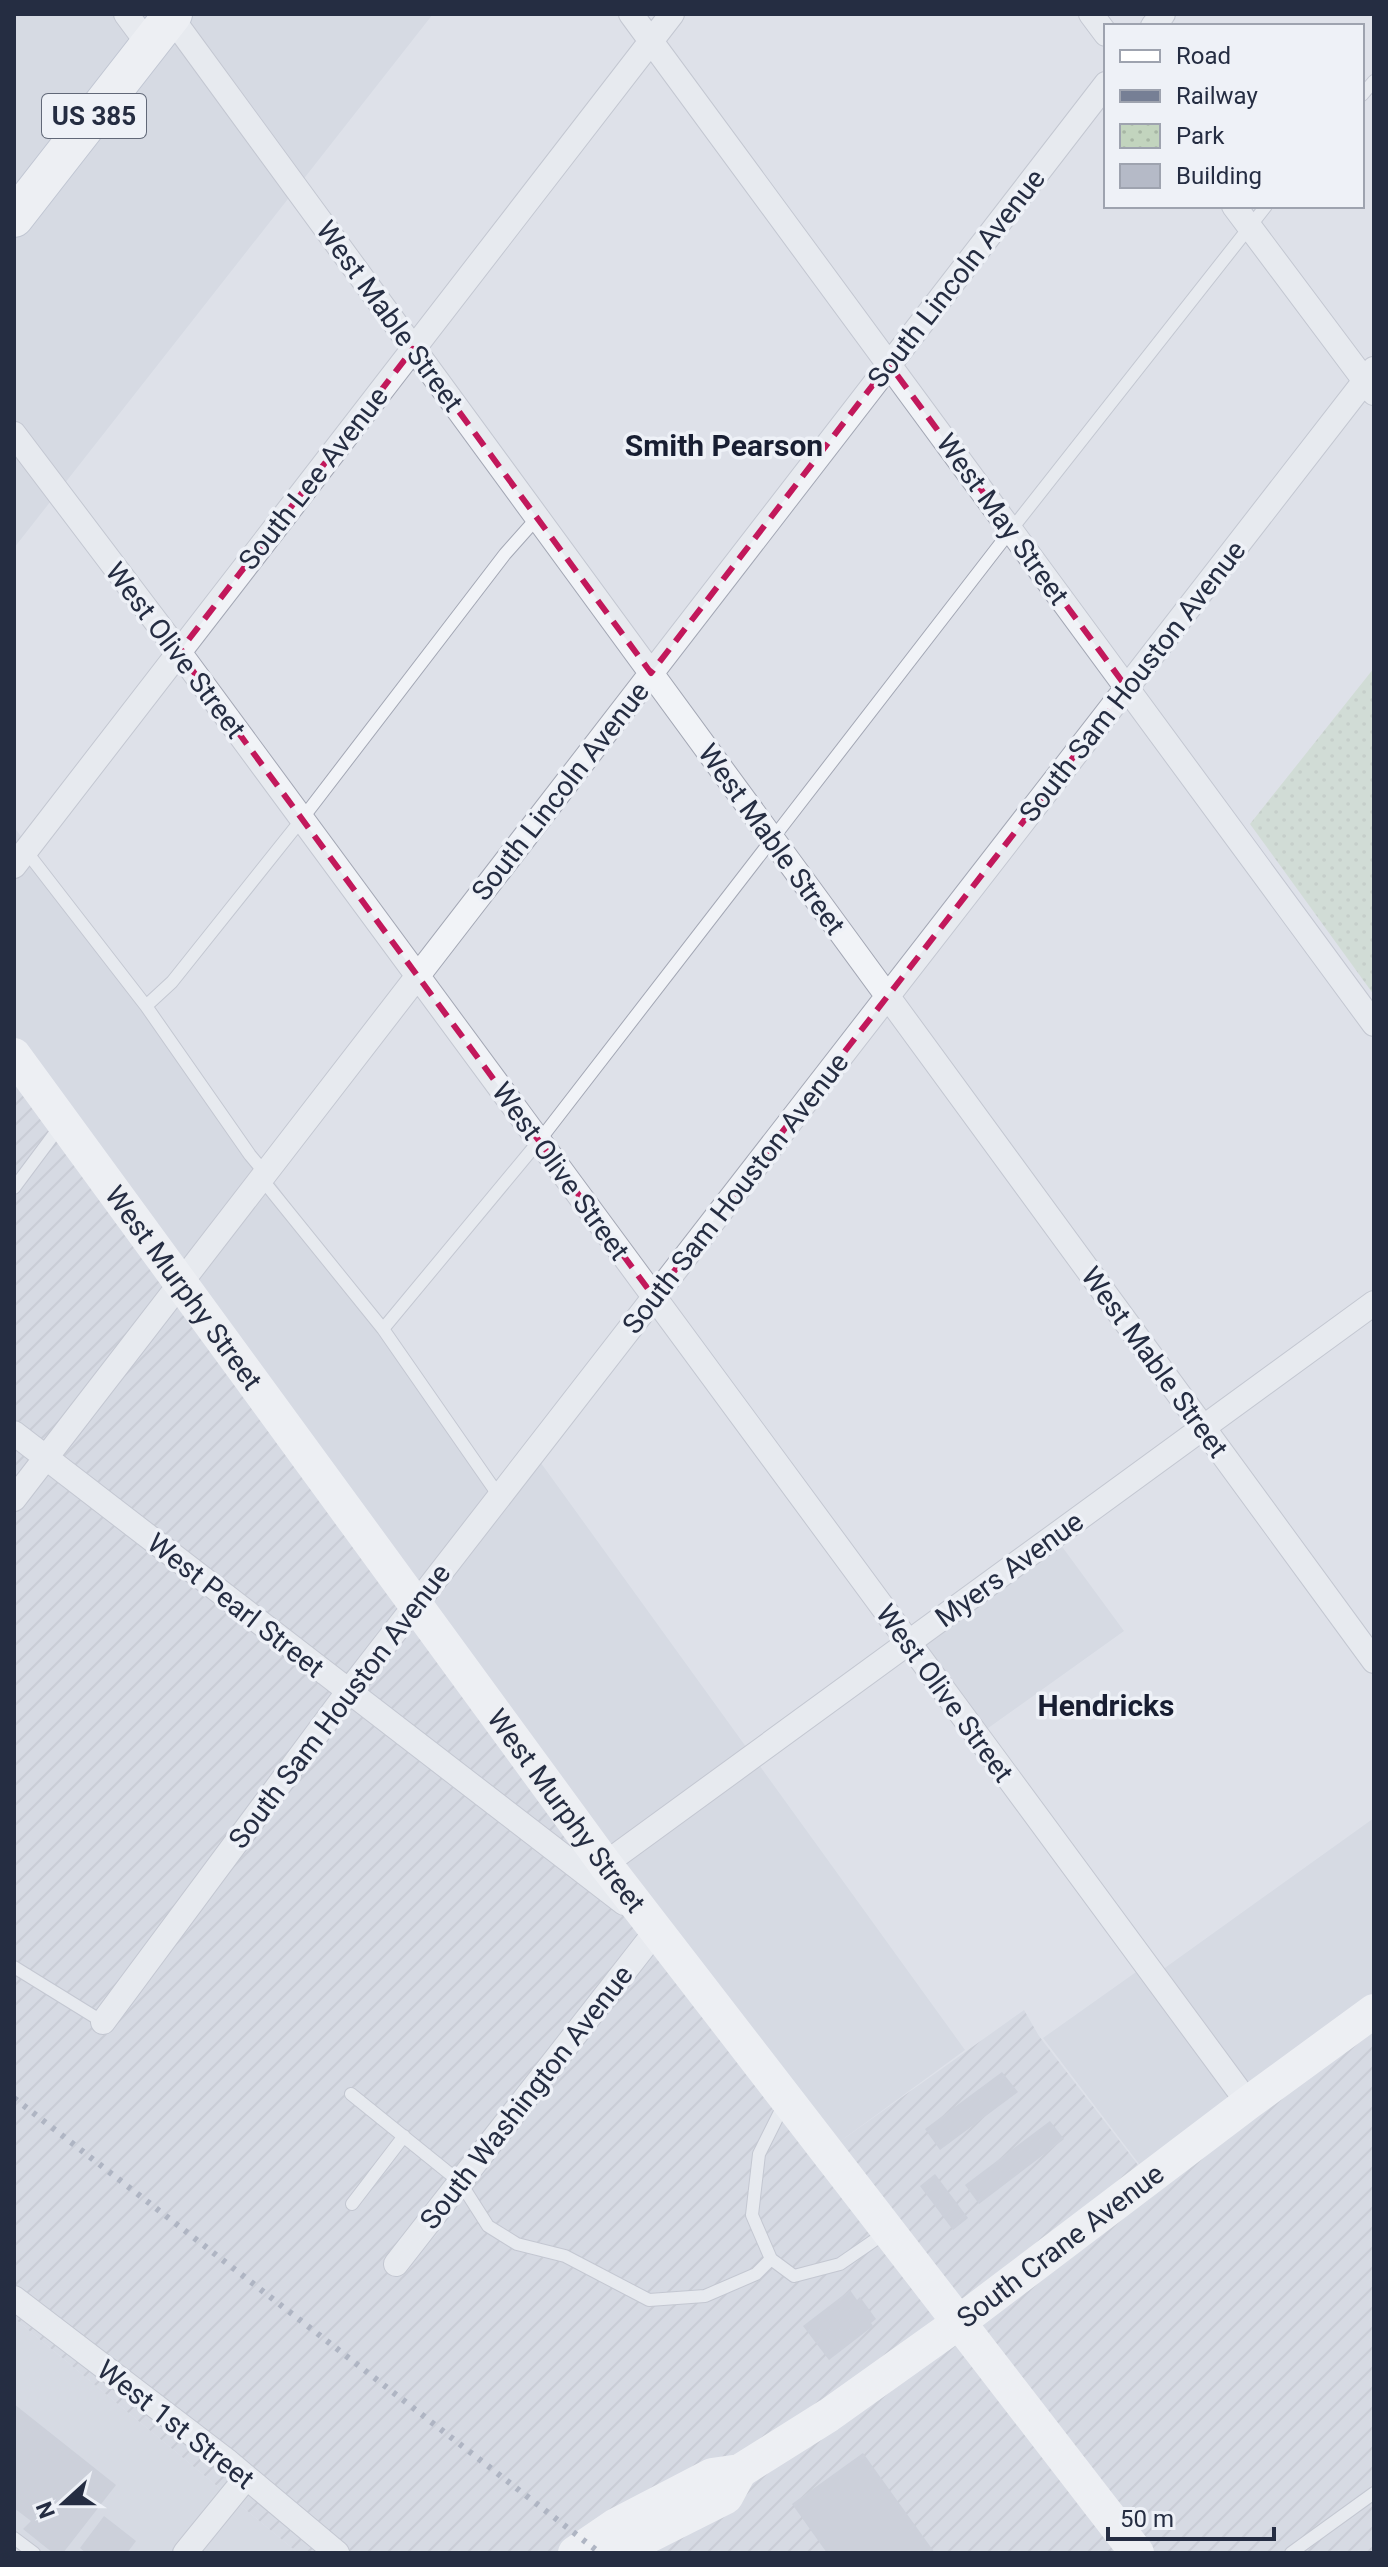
<svg xmlns="http://www.w3.org/2000/svg" width="1388" height="2567" viewBox="0 0 1388 2567" font-family="Roboto,sans-serif">
<defs>
<pattern id="industrial-furrows" width="10" height="10" patternUnits="userSpaceOnUse" patternTransform="scale(2)"><rect width="10" height="10" fill="#ccd0dc"/><path d="M-1 1l2-2M0 10L10 0M9 11l2-2" fill="none" stroke="#afb3be"/></pattern>
<pattern id="park-dots" width="8" height="8" patternUnits="userSpaceOnUse" patternTransform="scale(2)"><rect width="8" height="8" fill="#c2d4be"/><path d="M2 2h.1M6 6h.1" fill="none" stroke="#a7b6a4" stroke-width="1.8" stroke-linecap="round"/></pattern>
</defs>
<rect width="100%" height="100%" fill="#dee1e9"/>
<path fill="#ccd0dc" d="M14,14H433L14,548Z
M14,827L148,1005L499,1496L533,1452L965,2050L827,2151L14,1054Z
M1055,1537L1124,1631L977,1736L909,1643Z
M1374,1818V2007L1146,2173L1043,2038L1146,1965L1155,1975Z
M14,2318L298,2553H14Z"/>
<path fill="url(#industrial-furrows)" d="M14,1054L828,2150L1024,2010L1039,2036L1145,2174L1374,2007V2553H298L14,2318Z"/>
<path fill="url(#park-dots)" d="M1374,668V995L1250,824Z"/>
<path fill="#b5bac7" d="M1002,2072L1018,2092L940,2150L925,2129Z
M1050,2121L1064,2139L979,2204L965,2185Z
M935,2174L968,2218L953,2230L920,2186Z
M850,2290L857,2300L860,2297L876,2319L871,2323L873,2326L829,2360L803,2326Z
M14,2404L116,2485L63,2553H53L23,2529L31,2521L14,2508Z
M863,2453L935,2553H827L792,2504Z
M104,2516L136,2541L127,2553H86L80,2548Z"/>
<g fill="none" stroke-linecap="round" stroke-linejoin="round">
<g stroke="#a3a7b4" stroke-width="14">
<path id="lane" d="M1362,95L1374,81
M26,851L146,1006
M265,1173L250,1155L146,1006L172,982L302,819L505,554L537,518
M261,1178L383,1329L499,1496
M14,1188L61,1125
M383,1329L539,1141L1011,530L1266,206
M14,1967L103,2022
M351,2094L460,2182L488,2226L517,2244L565,2256L649,2300L705,2296L756,2274L771,2259
M785,2102L759,2154L752,2215L771,2259L794,2276L840,2264L885,2233
M352,2204L404,2136
M14,2538L34,2553
M1291,2553L1374,2493"/>
</g>
<g stroke="#a3a7b4" stroke-width="26">
<path id="street" d="M126,14L149,45
M631,14L1374,1024
M1091,14L1106,34
M171,17L1374,1661
M1153,26L1163,14
M1234,206L1374,393
M14,434L179,652L1248,2103
M14,866L672,14
M14,1433L624,1903
M14,1499L1106,84
M605,1864L1374,1303
M103,2022L348,1692L1374,369
M396,2264L656,1931
M14,2298L226,2460L337,2553
M185,2553L246,2478"/>
</g>
<g stroke="#9ca4b6" stroke-width="40">
<path id="primary" d="M14,218L173,14"/>
</g>
<use href="#lane" stroke="#f1f3f7" stroke-width="12"/>
<use href="#street" stroke="#f1f3f7" stroke-width="24"/>
<g stroke="#fff" stroke-width="34">
<path id="s1" d="M14,1055L605,1864L1137,2553"/>
<path id="s2" d="M575,2553L616,2525L712,2475L740,2471L829,2415L958,2323L1248,2103L1374,2011"/>
<path d="M615,2553L726,2497L740,2471"/>
</g>
<use href="#primary" stroke="#fff" stroke-width="38"/>
<path stroke="#767f95" stroke-width="6" stroke-dasharray="4 8" stroke-linecap="butt" d="M14,2098L600,2553"/>
</g>
<path d="M0 0H1388V2567H0ZM413,349L651,673L889,364L1127,688L654,1297L179,652Z" fill="#dee1e9" fill-opacity=".55" fill-rule="evenodd"/>
<path fill="none" stroke="#c2185b" stroke-width="6" stroke-dasharray="16 10" stroke-linejoin="round" d="M413,349L651,673L889,364L1127,688L654,1297L179,652Z"/>
<g text-anchor="middle" stroke-width="7" stroke-linejoin="round" paint-order="stroke">
<rect fill="#eef1f7" stroke="#616878" stroke-width="2" x="42" y="94" width="104" height="44" rx="6"/>
<g font-size="26" font-weight="bold" fill="#252d42">
<text x="94" y="125">US 385</text>
</g>
<g font-size="28" fill="#252d42" stroke="#eef1f7">
<text transform="translate(956 278) rotate(-52)" y="10">South Lincoln Avenue</text>
<text transform="translate(390 316) rotate(54)" y="10">West Mable Street</text>
<text transform="translate(313 478) rotate(-52)" y="10">South Lee Avenue</text>
<text transform="translate(1003 519) rotate(54)" y="10">West May Street</text>
<text transform="translate(176 650) rotate(53)" y="10">West Olive Street</text>
<text transform="translate(1132 681) rotate(-52)" y="10">South Sam Houston Avenue</text>
<text transform="translate(560 791) rotate(-52)" y="10">South Lincoln Avenue</text>
<text transform="translate(772 839) rotate(54)" y="10">West Mable Street</text>
<text transform="translate(561 1171) rotate(54)" y="10">West Olive Street</text>
<text transform="translate(735 1193) rotate(-52)" y="10">South Sam Houston Avenue</text>
<text dy="10" stroke="none"><textPath href="#s1" startOffset="288">West Murphy Street</textPath></text>
<text transform="translate(1155 1362) rotate(54)" y="10">West Mable Street</text>
<text transform="translate(1009 1569) rotate(-36)" y="10">Myers Avenue</text>
<text transform="translate(236 1605) rotate(38)" y="10">West Pearl Street</text>
<text transform="translate(945 1693) rotate(54)" y="10">West Olive Street</text>
<text transform="translate(339 1706) rotate(-53)" y="10">South Sam Houston Avenue</text>
<text dy="10" stroke="none"><textPath href="#s1" startOffset="936">West Murphy Street</textPath></text>
<text transform="translate(526 2097) rotate(-52)" y="10">South Washington Avenue</text>
<text dy="10" stroke="none"><textPath href="#s2" startOffset="578">South Crane Avenue</textPath></text>
<text transform="translate(176 2424) rotate(38)" y="10">West 1st Street</text>
</g>
<g font-size="30" font-weight="bold" fill="#181e32" stroke="#eef1f7">
<text x="724" y="456">Smith Pearson</text>
<text x="1106" y="1716">Hendricks</text>
</g>
</g>
<rect width="1388" height="2567" fill="none" stroke="#252d42" stroke-width="32"/>
<rect x="1104" y="24" width="260" height="184" fill="#eef1f7" stroke="#9ea3af" stroke-width="2"/>
<rect x="1120" y="50" width="40" height="12" fill="#ffffff" stroke="#9ea3af" stroke-width="2"/>
<text x="1176" y="64" font-size="24" fill="#252d42">Road</text>
<rect x="1120" y="90" width="40" height="12" fill="#767f95" stroke="#9ea3af" stroke-width="2"/>
<text x="1176" y="104" font-size="24" fill="#252d42">Railway</text>
<rect x="1120" y="124" width="40" height="24" fill="url(#park-dots)" stroke="#9ea3af" stroke-width="2"/>
<text x="1176" y="144" font-size="24" fill="#252d42">Park</text>
<rect x="1120" y="164" width="40" height="24" fill="#b5bac7" stroke="#9ea3af" stroke-width="2"/>
<text x="1176" y="184" font-size="24" fill="#252d42">Building</text>
<g transform="translate(64 2503) rotate(249)" stroke="#eef1f7" stroke-width="6" paint-order="stroke">
<path d="M0-6L14 30L0 20L-14 30Z" fill="#252d42"/>
<text y="-12" font-size="22" font-weight="bold" text-anchor="middle" fill="#252d42">N</text>
</g>
<path d="M1108 2527v12h166v-12" fill="none" stroke="#252d42" stroke-width="4"/>
<text x="1120" y="2527" font-size="24" fill="#252d42" stroke="#eef1f7" stroke-width="6" paint-order="stroke">50 m</text>
</svg>
